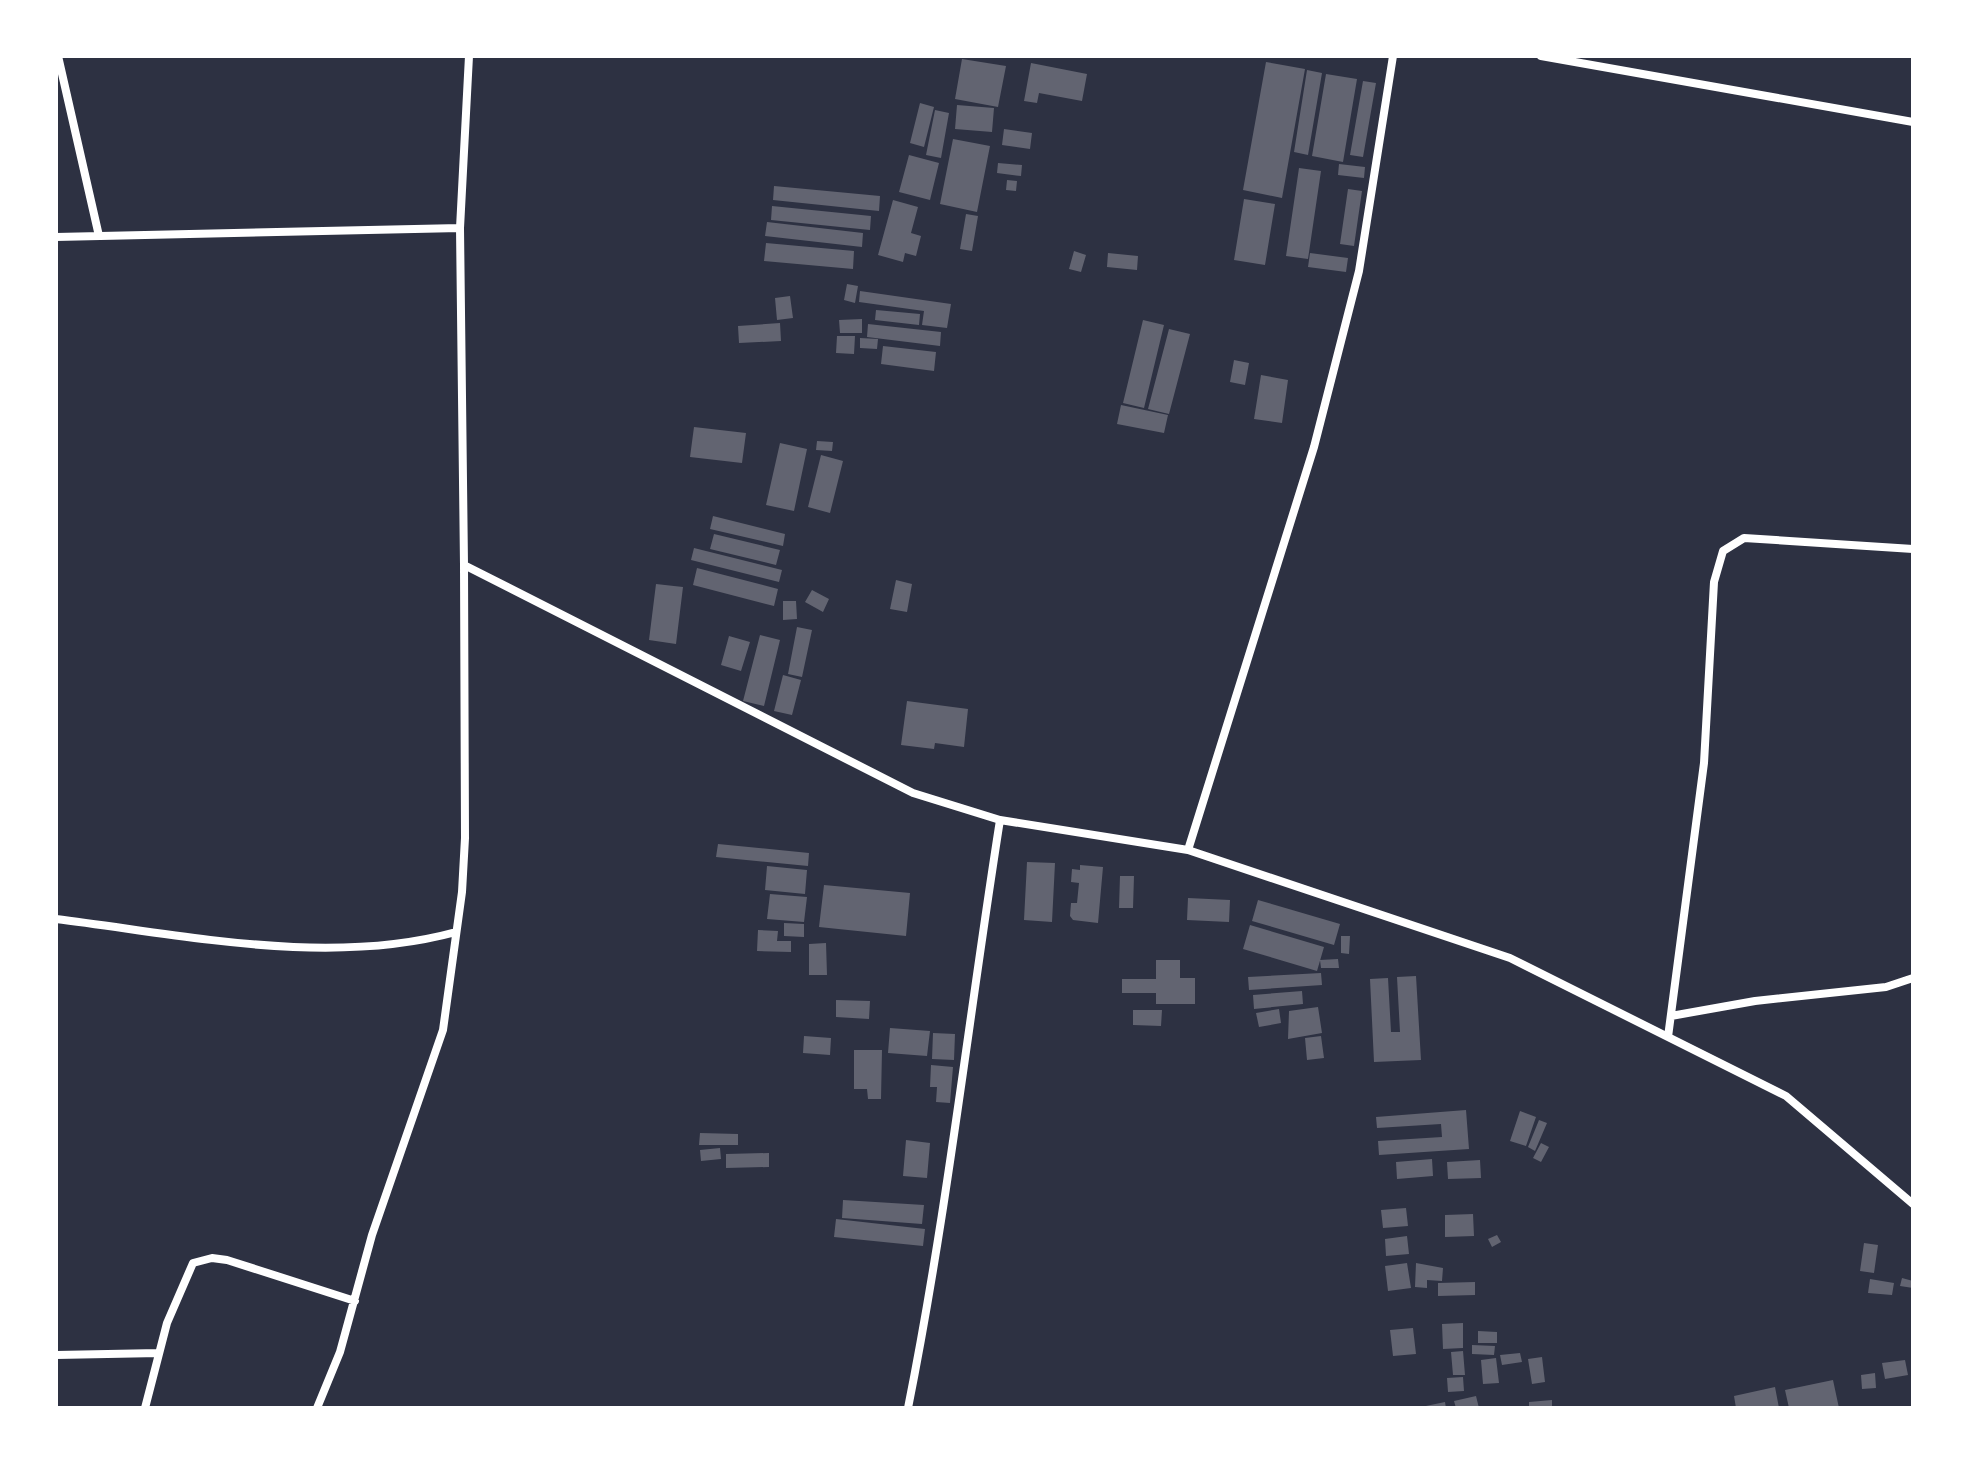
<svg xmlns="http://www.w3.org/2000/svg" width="1969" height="1464" viewBox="0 0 1969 1464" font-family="'Nunito Sans',sans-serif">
<rect width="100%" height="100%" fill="#2d3142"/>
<path fill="#626471" d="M962,59L1006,66L998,107L955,99Z
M1266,62L1305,69L1282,198L1243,190Z
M1031,63L1087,74L1082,101L1039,93L1037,103L1024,101Z
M1307,70L1322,73L1308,155L1294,152Z
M1326,74L1357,79L1343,162L1312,156Z
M1363,81L1376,83L1363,157L1350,155Z
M920,103L934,107L924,147L910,143Z
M957,105L994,108L992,132L955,129Z
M935,110L949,113L941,158L926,155Z
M1004,129L1032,133L1030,149L1002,145Z
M953,139L990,146L977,212L940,204Z
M909,155L939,163L930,200L899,192Z
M998,163L1022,165L1021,176L997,173Z
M1339,164L1365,167L1364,178L1338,175Z
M1299,168L1321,171L1308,259L1286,256Z
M1007,180L1017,181L1016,191L1006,190Z
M774,186L880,196L879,211L773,200Z
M1348,189L1362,191L1354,246L1340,244Z
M1244,199L1275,204L1265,265L1234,260Z
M893,200L918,207L911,233L921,236L916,256L905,253L903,262L878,255Z
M772,206L871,216L870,230L771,220Z
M966,214L978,216L972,251L960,249Z
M767,222L863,233L862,247L765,236Z
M766,243L854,251L853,269L764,261Z
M1074,251L1086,255L1081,272L1069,269Z
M1108,253L1138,256L1137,270L1107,267Z
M1310,253L1348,258L1346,272L1308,267Z
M847,284L858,286L855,303L844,300Z
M860,291L951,304L947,328L922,325L924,311L859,302Z
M790,296L793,318L777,320L775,298Z
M876,310L920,314L919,325L875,320Z
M862,319V333H840L839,320Z
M1143,320L1164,325L1144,408L1123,403Z
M780,323L781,341L739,343L738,326Z
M868,324L941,332L940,346L867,337Z
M1169,329L1190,334L1169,414L1148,409Z
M837,336H855L854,354L836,353Z
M860,338L878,339L877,349L860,348Z
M883,346L936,352L934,371L881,364Z
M1234,360L1249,363L1245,385L1230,382Z
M1261,375L1288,380L1282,423L1254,419Z
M1121,405L1168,415L1164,433L1117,424Z
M694,427L746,433L742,463L690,457Z
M817,441L833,442L832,451L816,450Z
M780,443L807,449L794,511L766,505Z
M821,455L843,461L830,513L808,507Z
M713,516L785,534L783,546L710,529Z
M714,534L780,550L776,565L710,549Z
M694,548L782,570L779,582L691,560Z
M697,568L778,589L774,606L693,585Z
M896,580L912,584L907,612L890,609Z
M656,584L683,587L676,644L649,640Z
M812,590L829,599L823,612L805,602Z
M783,601H796L797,619L783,620Z
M797,627L812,630L802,677L788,674Z
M760,635L780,640L764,706L743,701Z
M729,636L750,642L741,671L721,665Z
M783,675L801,680L792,715L774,711Z
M907,701L968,709L964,747L935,743L934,749L901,745Z
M718,844L809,853L808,866L716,857Z
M1027,862L1055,863L1052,922L1024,920Z
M1080,865L1103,867L1098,923L1073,920L1070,916L1071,903H1077L1079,883L1071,882L1072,869L1080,870Z
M767,866L807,870L805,894L765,890Z
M1120,876H1134L1133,908H1119Z
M824,885L910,893L906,936L819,927Z
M770,894L807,897L804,922L767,919Z
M1188,898L1230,900L1229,922L1187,920Z
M1258,900L1340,924L1334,945L1252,921Z
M784,923L804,924V937L784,936Z
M1250,925L1324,947L1317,971L1243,949Z
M758,930L778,931L777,941H791V952L757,951Z
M1341,936H1350L1349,954L1341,953Z
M826,943L827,975H809V944Z
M1338,959L1339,968H1321L1320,960Z
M1156,960H1180V978H1195V1004H1156V993H1122V979H1156Z
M1321,973L1322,985L1249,990L1248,977Z
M1416,976L1421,1060L1374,1062L1370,979L1388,978L1391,1032H1400L1397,977Z
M1302,991L1303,1004L1254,1009L1253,995Z
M836,1000L870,1001L869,1019L836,1017Z
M1318,1007L1322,1033L1288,1039L1289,1011Z
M1279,1009L1281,1023L1259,1027L1256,1013Z
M1133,1010H1162L1161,1026L1133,1025Z
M890,1028L930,1031L927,1056L888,1053Z
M933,1033L955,1034L954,1060L932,1059Z
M804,1036L831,1038L830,1055L803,1053Z
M1321,1036L1324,1058L1307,1060L1305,1038Z
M854,1050H882L881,1099H868L867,1089H854Z
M931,1065L953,1067L950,1103L936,1102L937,1087H930Z
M1466,1110L1469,1149L1379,1155L1378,1141L1442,1137L1441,1124L1377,1128L1376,1117Z
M1520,1111L1536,1117L1526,1146L1510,1141Z
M1539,1120L1547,1123L1535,1151L1528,1147Z
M700,1133L738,1134V1145H699Z
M906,1140L930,1143L927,1178L903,1176Z
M1541,1143L1549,1147L1541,1162L1533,1158Z
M720,1148L721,1159L701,1161L700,1150Z
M769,1153V1167L726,1168V1154Z
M1432,1159L1433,1176L1397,1179L1396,1162Z
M1480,1160L1481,1178L1448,1179L1447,1162Z
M843,1200L924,1205L922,1224L842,1218Z
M1406,1208L1408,1226L1383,1228L1381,1210Z
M1473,1214L1474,1236L1445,1237V1215Z
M836,1219L925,1229L923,1246L834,1237Z
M1497,1235L1501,1242L1492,1247L1488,1239Z
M1407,1236L1409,1254L1386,1256L1385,1239Z
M1864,1243L1878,1245L1874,1273L1860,1271Z
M1407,1263L1411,1288L1388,1291L1385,1266Z
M1416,1263L1443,1268L1442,1281L1427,1280V1288L1415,1287Z
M1902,1278L1913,1281V1288L1900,1286Z
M1870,1279L1894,1283L1892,1295L1868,1293Z
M1475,1282V1295L1438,1296V1283Z
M1463,1323V1348L1443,1349L1442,1324Z
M1413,1328L1416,1354L1393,1356L1390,1330Z
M1478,1331L1497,1332V1343H1478Z
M1472,1345L1495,1346L1494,1355L1472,1354Z
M1463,1351L1465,1375H1453L1451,1352Z
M1520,1353L1522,1362L1502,1365L1500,1355Z
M1542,1357L1545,1382L1532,1384L1528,1359Z
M1496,1358L1499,1383L1483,1384L1481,1360Z
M1905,1360L1908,1375L1885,1379L1882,1363Z
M1875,1373L1876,1388L1862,1389L1861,1375Z
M1463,1377L1464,1391L1448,1392L1447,1378Z
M1833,1380L1839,1408H1789L1785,1390Z
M1775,1387L1779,1408H1736L1734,1396Z
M1476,1396L1479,1408H1456L1454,1401Z
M1552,1400V1408H1529V1402Z
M1445,1402L1446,1408H1421V1407Z"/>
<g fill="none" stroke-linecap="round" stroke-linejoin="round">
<path stroke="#fff" stroke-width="8" d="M58,56L99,236
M469,56L460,228L464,565L913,793L1000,820L1188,850L1510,958L1786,1096L1913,1204
M1541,56L1913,122
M56,237L460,228
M1188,850L1314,447L1359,271L1393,56
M56,919C186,935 328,967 456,932
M1671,1016L1755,1001L1886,987L1913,978
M1668,1037L1704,763L1714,582L1723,551L1744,538L1913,549
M56,1355L159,1353
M145,1408L167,1323L193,1263L212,1258L227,1260L355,1301
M317,1408L340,1352L372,1235L443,1030L462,892L465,838L464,565
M908,1408C947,1213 969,1016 1000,820"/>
</g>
<rect width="1969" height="1464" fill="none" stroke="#ffffff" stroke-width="116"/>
</svg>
